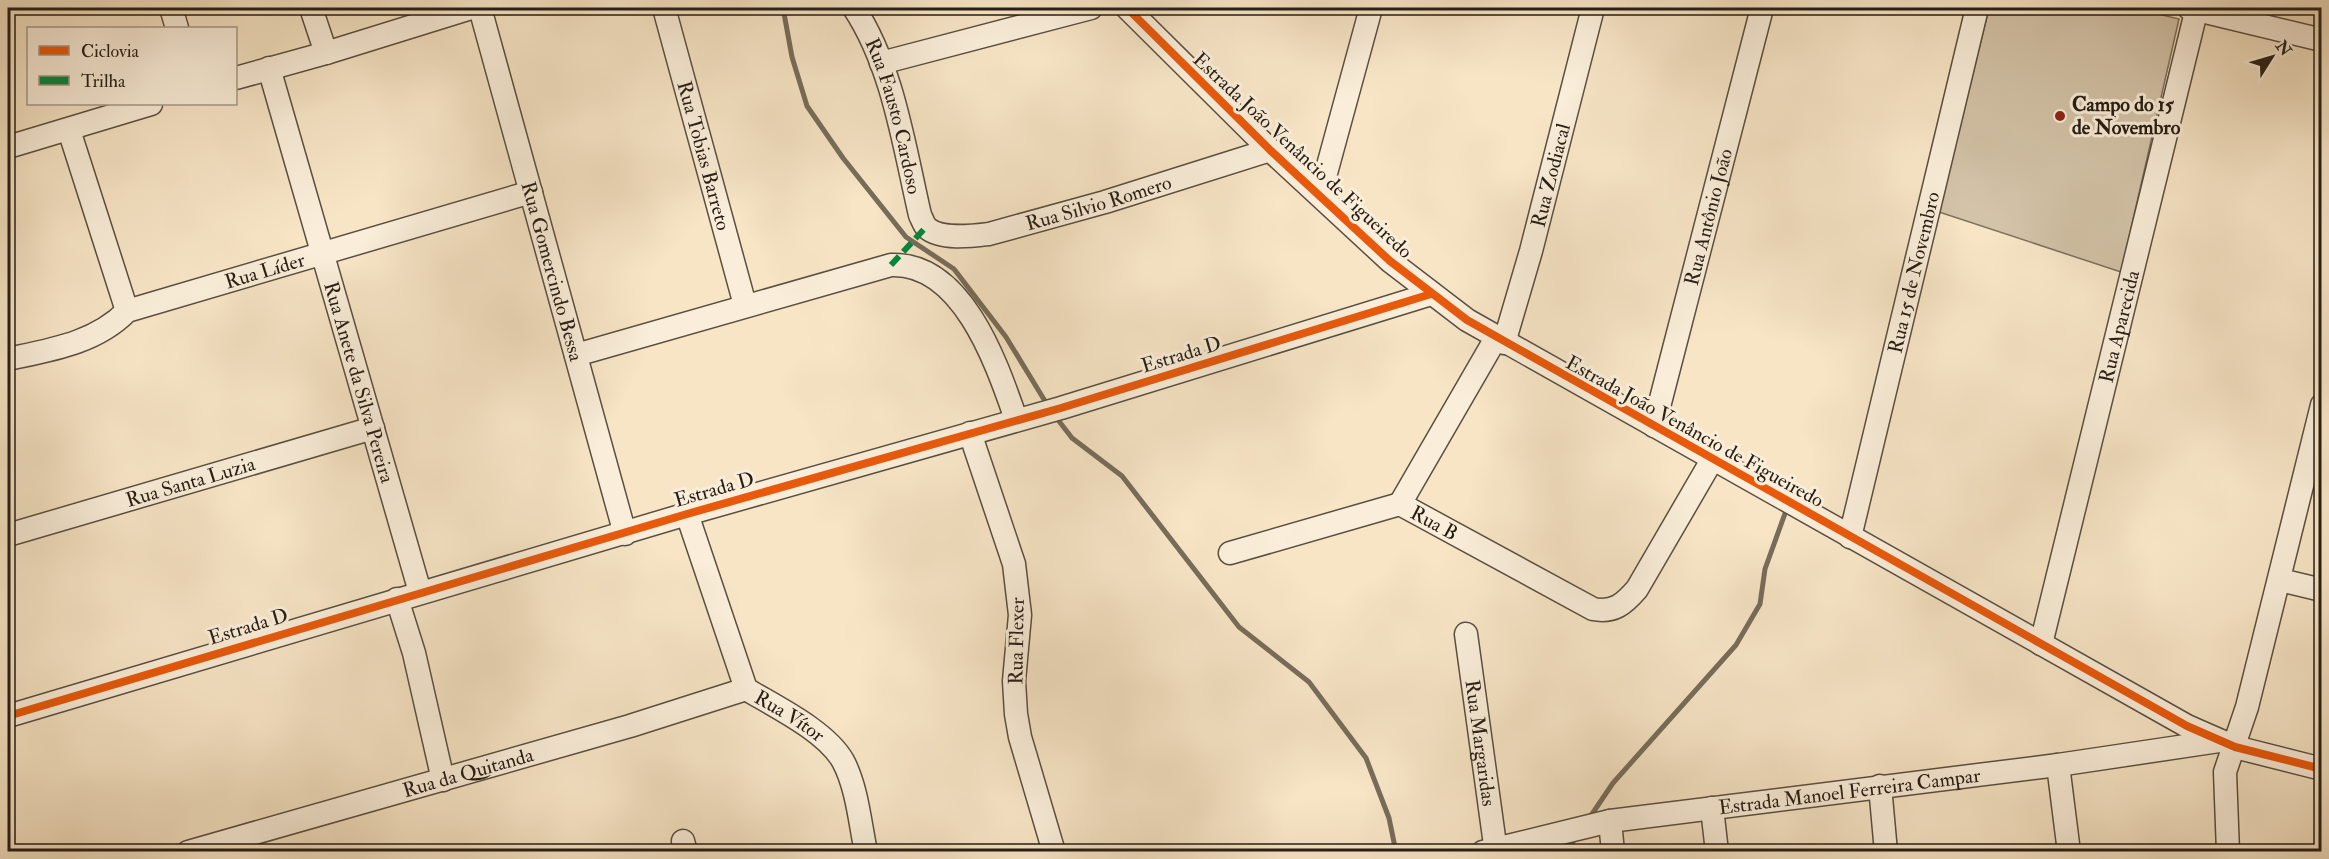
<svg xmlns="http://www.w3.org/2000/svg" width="2329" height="859" viewBox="0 0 2329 859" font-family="'IM FELL Double Pica',serif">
<rect width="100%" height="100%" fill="#f7e5c6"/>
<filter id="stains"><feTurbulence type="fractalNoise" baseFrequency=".00333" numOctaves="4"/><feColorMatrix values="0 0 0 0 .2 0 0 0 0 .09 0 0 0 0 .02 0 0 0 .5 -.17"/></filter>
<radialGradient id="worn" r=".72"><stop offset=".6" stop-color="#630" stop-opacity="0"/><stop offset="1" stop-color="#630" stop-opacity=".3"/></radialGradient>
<path fill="#d3c3a8" stroke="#7c705e" stroke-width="1.5" d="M1989,8H2133L2179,19L2121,272L1939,212Z"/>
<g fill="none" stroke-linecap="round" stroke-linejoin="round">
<path stroke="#786c5a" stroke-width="5" d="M783,8L792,57L807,106L843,158L906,237L954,269L1006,337L1048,406
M1055,416L1072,438L1122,476L1239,627L1309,682L1366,758L1389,818L1396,852
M1588,820L1613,783L1736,645L1760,604L1765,569L1787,508
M1566,852L1576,837"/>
<g stroke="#5a4f40" stroke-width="25">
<g id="minor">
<path d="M171,8L177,28"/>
<path d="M311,8L326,53"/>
<path id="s1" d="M480,8L625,534"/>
<path id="s2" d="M664,8L745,305"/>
<path id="s3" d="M854,8C893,67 904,146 920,215C922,219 924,225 927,228C941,240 972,236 989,234L1105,202L1270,150"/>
<path d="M1127,8L1270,150L1390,261L1467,320L2187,726L2235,747L2322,769"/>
<path d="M2189,8L2322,40"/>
<path d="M881,63L1091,8"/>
<path id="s4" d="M269,68L420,592"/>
<path d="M236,78L326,53L471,8"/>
<path d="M69,130L127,311"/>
<path d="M8,147L151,104"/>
<path d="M1320,195L1371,8"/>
<path id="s5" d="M1504,343L1531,251L1593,8"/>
<path d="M576,355L891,265C963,262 997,365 1016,419"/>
<path id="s6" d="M8,359C50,350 96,343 127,311L531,192"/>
<path id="s7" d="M1654,426L1762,8"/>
<path d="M970,433L1014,564L1020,615L1014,681L1016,714L1020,737L1054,852"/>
<path d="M1400,504L1496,338"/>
<path id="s8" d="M687,514L746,689C776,707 826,731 843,761C857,787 860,823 866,852"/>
<path id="s9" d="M8,535L373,428"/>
<path id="s10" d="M1850,537L1977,8"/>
<path id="s11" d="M1230,553L1400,504L1593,609C1614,613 1624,604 1637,589L1712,460"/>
<path d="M2280,580L2322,590"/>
<path d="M397,599L414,653L443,780"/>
<path id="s12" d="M1466,634L1496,852"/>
<path id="s13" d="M2041,644L2197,8"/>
<path d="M8,716L687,514L1061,408L1431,294"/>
<path d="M2058,765L2069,852"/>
<path d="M1880,786L1886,852"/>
<path d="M1712,808L1717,852"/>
<path d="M1610,821L1613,852"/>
<path d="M683,841L686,852"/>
<path id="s14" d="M188,852L630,726L746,689"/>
<path id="s15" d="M1483,852L1610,821L2058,765L2219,741"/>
<path d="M2228,852L2225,772L2247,707L2322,405"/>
</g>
</g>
<use href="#minor" stroke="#faeeda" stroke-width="22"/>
<path stroke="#00873e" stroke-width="6" stroke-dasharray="12 6" stroke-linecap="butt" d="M891,265L926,227"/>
<g stroke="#faeeda" stroke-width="11">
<path id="cycleway" d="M1127,8L1270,150L1390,261L1467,320L2187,726L2235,747L2322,769
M8,716L687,514L1061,408L1431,294"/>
</g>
<use href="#cycleway" stroke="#e8590c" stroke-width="8"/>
</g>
<circle fill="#8f2418" stroke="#faeeda" stroke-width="2" cx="2060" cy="116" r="6"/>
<g text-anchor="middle" stroke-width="6" stroke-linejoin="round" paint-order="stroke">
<g font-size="20" font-weight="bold" fill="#251d14" stroke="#faeeda" text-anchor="start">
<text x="2072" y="111">Campo do 15<tspan x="2072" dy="23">de Novembro</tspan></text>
</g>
<g font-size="20" fill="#251d14" stroke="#faeeda">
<text dy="7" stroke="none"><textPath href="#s3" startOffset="116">Rua Fausto Cardoso</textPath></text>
<text transform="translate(1303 155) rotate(43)" y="7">Estrada João Venâncio de Figueiredo</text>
<text dy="7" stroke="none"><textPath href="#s2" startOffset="153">Rua Tobias Barreto</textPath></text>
<text dy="7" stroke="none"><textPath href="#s5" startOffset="174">Rua Zodiacal</textPath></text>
<text dy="7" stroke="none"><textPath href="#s3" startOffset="411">Rua Silvio Romero</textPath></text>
<text dy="7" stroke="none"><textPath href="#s7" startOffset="216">Rua Antônio João</textPath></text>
<text dy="7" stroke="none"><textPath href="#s6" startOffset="274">Rua Líder</textPath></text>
<text dy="7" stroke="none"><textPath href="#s1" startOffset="273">Rua Gomercindo Bessa</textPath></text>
<text dy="7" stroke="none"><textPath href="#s10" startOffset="272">Rua 15 de Novembro</textPath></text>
<text dy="7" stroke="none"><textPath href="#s13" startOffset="327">Rua Aparecida</textPath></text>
<text transform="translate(1181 354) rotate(-17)" y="7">Estrada D</text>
<text dy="7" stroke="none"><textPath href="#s4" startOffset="327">Rua Anete da Silva Pereira</textPath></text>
<text transform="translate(1695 431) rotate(29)" y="7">Estrada João Venâncio de Figueiredo</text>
<text dy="7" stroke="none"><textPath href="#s9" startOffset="190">Rua Santa Luzia</textPath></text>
<text transform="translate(714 489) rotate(-16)" y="7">Estrada D</text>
<text dy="7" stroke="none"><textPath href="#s11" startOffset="216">Rua B</textPath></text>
<text transform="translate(248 626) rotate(-17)" y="7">Estrada D</text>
<text transform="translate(1016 641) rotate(-89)" y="7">Rua Flexer</text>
<text dy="7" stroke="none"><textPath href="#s8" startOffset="236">Rua Vítor</textPath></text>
<text dy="7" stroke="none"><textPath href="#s12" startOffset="110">Rua Margaridas</textPath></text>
<text dy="7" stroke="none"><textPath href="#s14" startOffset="291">Rua da Quitanda</textPath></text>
<text dy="7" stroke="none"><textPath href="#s15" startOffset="372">Estrada Manoel Ferreira Campar</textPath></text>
</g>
</g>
<rect width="2329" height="859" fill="none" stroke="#f7e5c6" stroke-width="30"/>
<rect x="9" y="9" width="2311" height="841" fill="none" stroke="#251d14" stroke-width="3"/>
<rect x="15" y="15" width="2299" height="829" fill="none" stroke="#251d14" stroke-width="1.5"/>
<rect x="27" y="27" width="210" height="78" fill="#faeeda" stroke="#a59a8b" stroke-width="1.5"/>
<rect x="39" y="46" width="30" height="9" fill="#e8590c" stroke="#a59a8b" stroke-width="1.5"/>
<text x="81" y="57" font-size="18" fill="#251d14">Ciclovia</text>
<rect x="39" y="76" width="30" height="9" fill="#00873e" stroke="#a59a8b" stroke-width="1.5"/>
<text x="81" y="87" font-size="18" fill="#251d14">Trilha</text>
<g transform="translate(2272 57) rotate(53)" stroke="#faeeda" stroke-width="4.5" paint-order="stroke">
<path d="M0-4.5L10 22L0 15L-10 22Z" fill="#251d14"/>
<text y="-9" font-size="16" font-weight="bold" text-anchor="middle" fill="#251d14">N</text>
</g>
<rect width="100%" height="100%" filter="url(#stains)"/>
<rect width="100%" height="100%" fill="url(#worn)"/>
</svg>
